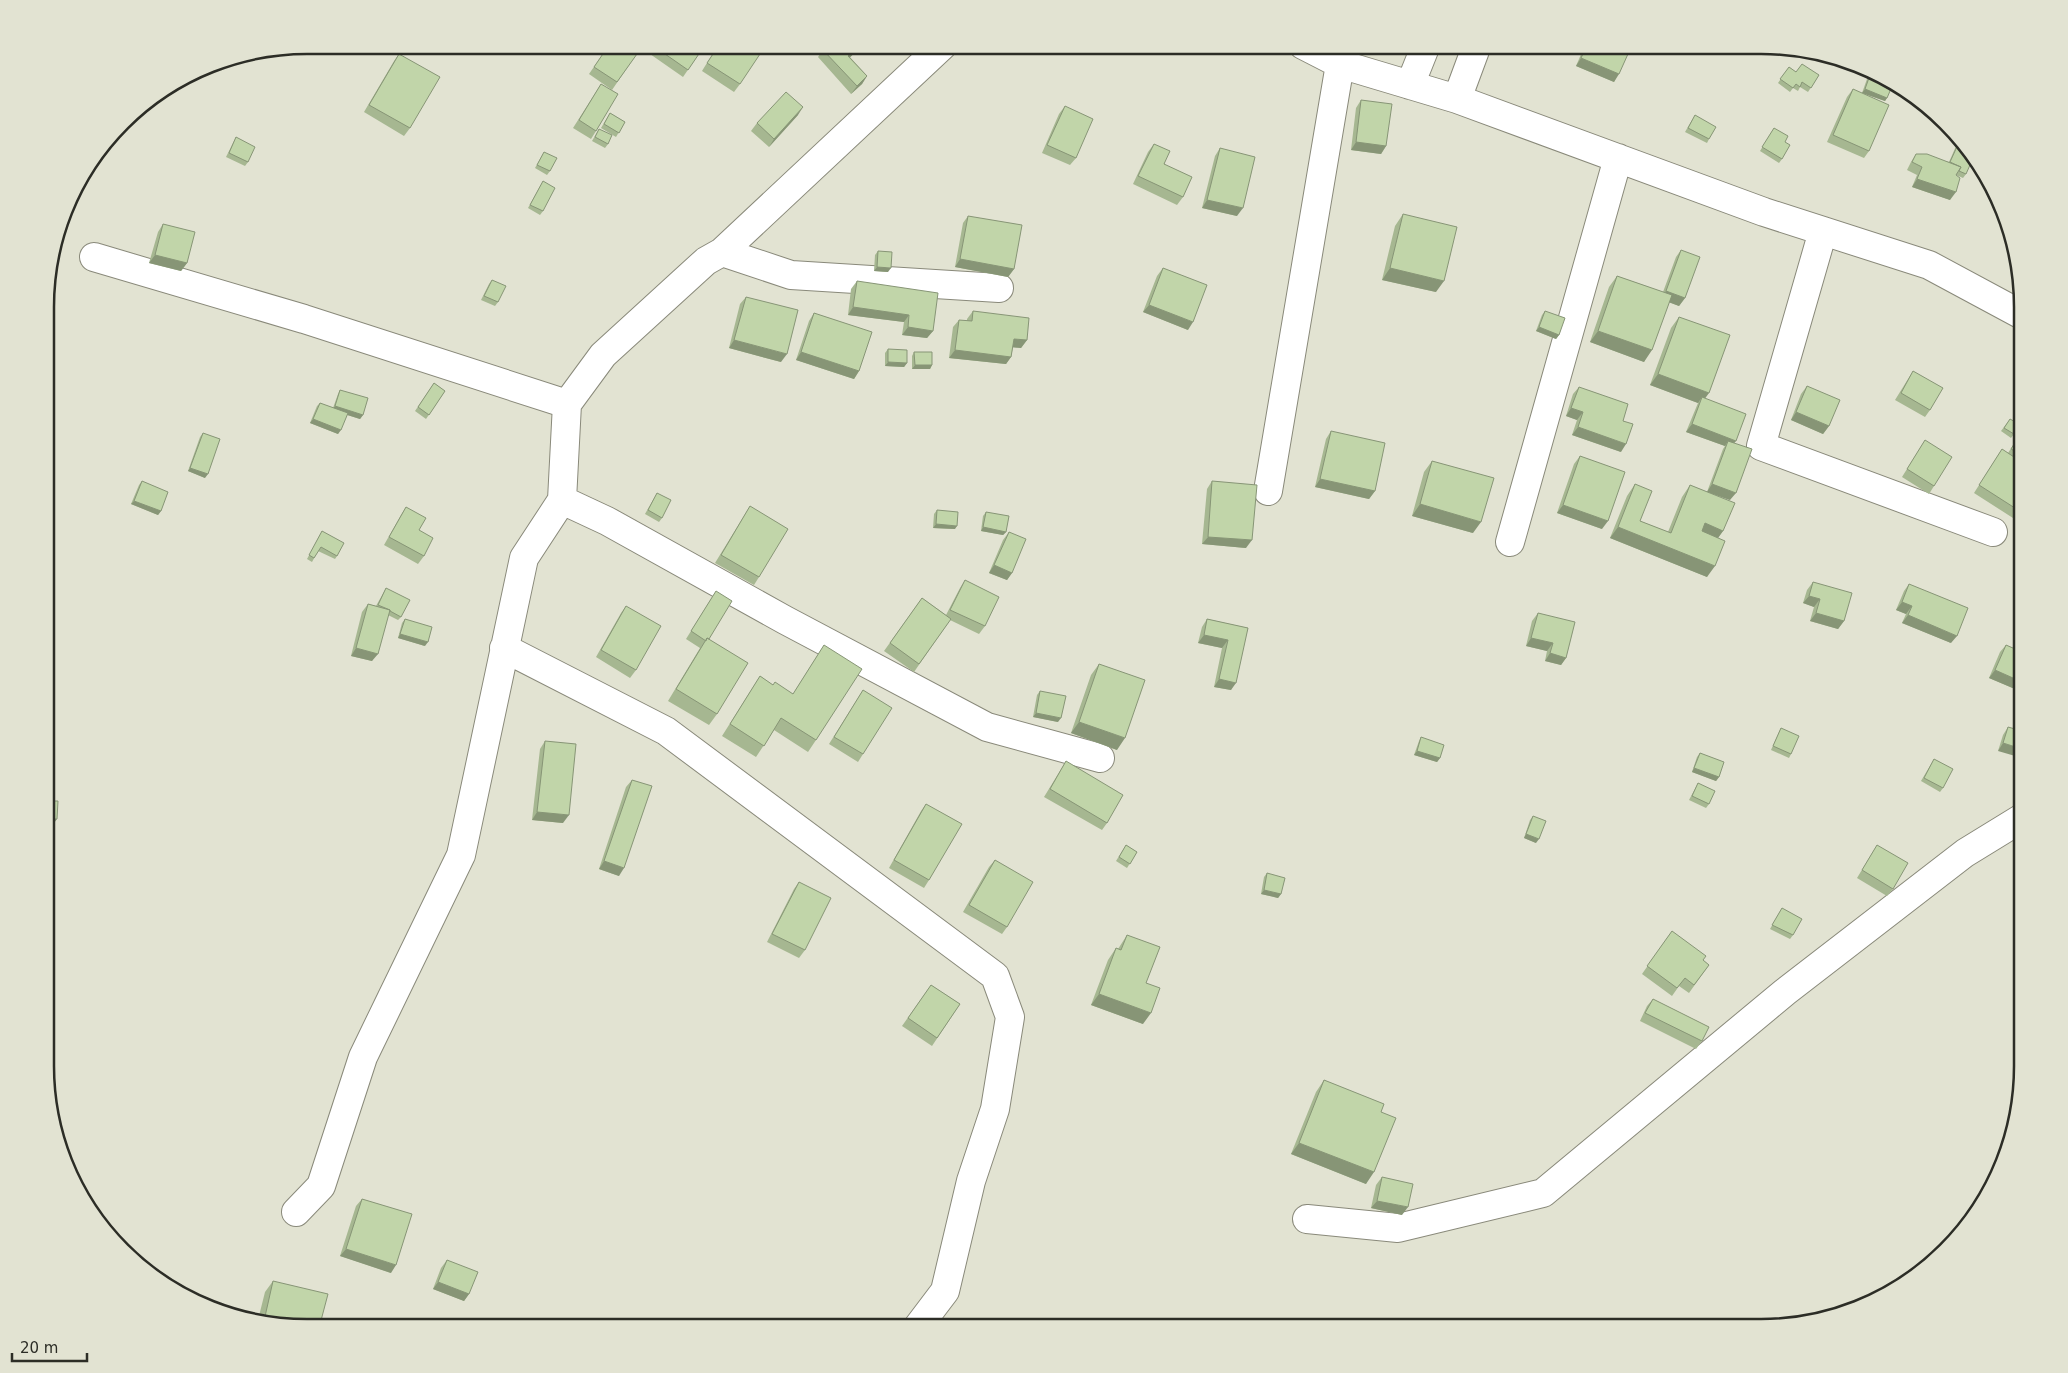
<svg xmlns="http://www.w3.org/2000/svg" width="2068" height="1373" viewBox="0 0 2068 1373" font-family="'DejaVu Sans',sans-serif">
<rect width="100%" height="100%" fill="#e2e3d2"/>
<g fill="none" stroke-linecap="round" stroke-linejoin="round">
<g stroke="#89897a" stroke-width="30">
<path id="minor" d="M1303,45L1340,64L1457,99L1764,212L1929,265L2022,315
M1410,85L1426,45
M1457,99L1477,45
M1823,231L1761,446L1993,532
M722,252L791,275L999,288
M94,257L304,319L567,404
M1268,491L1340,64
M562,500L607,521L785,620L987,727L1100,758
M1510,542L1618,158
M504,648L666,731L995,976L1010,1017L995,1109L971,1181L945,1291L917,1328
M296,1212L321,1186L363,1057L461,855L524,558L562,500L567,404L603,355L706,261L722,252L943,45
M1307,1219L1398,1228L1543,1193L1785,992L1965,853L2022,818"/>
</g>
<use href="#minor" stroke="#fff" stroke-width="28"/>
</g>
<path fill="#a6b791" d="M349,45H366L360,53Z
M609,45H651L646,53L640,49L612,90L589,74Z
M656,45H705L683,77L650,54Z
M718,45L740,84L734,92L702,71Z
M863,45L850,57L867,76L862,84L851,94L818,57L823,50Z
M1585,45H1632L1614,82L1576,66Z
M399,54L410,128L404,136L364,112L394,61Z
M1789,67L1796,72L1819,75L1808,92L1800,87L1798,91L1793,88L1790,92L1778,83Z
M1870,75L1887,98L1885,101L1862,93L1867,79Z
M601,84L596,131L591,139L573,128Z
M1853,89L1869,151L1864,158L1827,142L1847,97Z
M1361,100L1386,146L1381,154L1351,150L1356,108Z
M1065,106L1076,158L1070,165L1042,153L1059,114Z
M610,113L625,122L616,137L601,128Z
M798,115L769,147L751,131L757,123Z
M1695,115L1709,139L1707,143L1685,132Z
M1774,128L1785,142L1782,159L1779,163L1760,151Z
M599,129L608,144L605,148L592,141Z
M236,137L248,162L245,166L226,157Z
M1960,140L1966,174L1963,178L1956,175L1950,200L1912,187L1917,175L1907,170L1911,162L1916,154L1949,162L1957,144Z
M1154,144L1183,197L1177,205L1133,184L1148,152Z
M1220,148L1237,216L1202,208L1215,156Z
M544,152L550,171L547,175L535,168Z
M543,181V211L540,215L528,208Z
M1403,214L1436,292L1382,280L1395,226Z
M968,216L1014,269L1008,277L955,267L963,223Z
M163,224L187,263L181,271L149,263L158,232Z
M1681,250L1685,298L1679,306L1669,302L1644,362L1590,342L1609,287L1617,276L1663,292L1676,257Z
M878,251L888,272L874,271L875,255Z
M1163,268L1188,330L1143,312L1157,276Z
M492,280L498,302L495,306L481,300L489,284Z
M857,281L933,331L927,338L902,335L904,322L848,315L851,289Z
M746,297L781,362L729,348L740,304Z
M973,311L1027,340L1021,348L1013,347L1011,357L1006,364L949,358L953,327L959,320L967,321V319Z
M1545,311L1559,335L1556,339L1536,331L1542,315Z
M814,313L859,371L854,379L796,360L809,321Z
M1679,317L1705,399L1734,443L1730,500L1707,492L1723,531L1718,538L1707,577L1610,538L1627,496L1635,484L1640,521L1668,532L1682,497L1690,485L1707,492L1723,449L1725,446L1686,432L1698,403L1650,385L1671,328Z
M888,349L907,363L904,367L885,366V353Z
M914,352L932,365L930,369H912V356Z
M1913,371L1930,410L1925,417L1895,400Z
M434,383L445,391L426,419L415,411Z
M1807,386L1829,426L1823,434L1791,420L1801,394Z
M1579,387L1621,452L1572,435L1577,420L1566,416L1573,394Z
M340,390L363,415L360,419L347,415L338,434L310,423L317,406L320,403L333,408L338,394Z
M2010,419L2014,434L2011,438L2001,431Z
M1331,431L1375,491L1369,499L1315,487L1326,439Z
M203,433L205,478L188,471L200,437Z
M2021,433L2017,487L2022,503L2013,518L1974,493L2002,449L2017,459L2008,453Z
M1925,440L1934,486L1929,494L1902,477Z
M1580,456L1602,529L1557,513L1574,464Z
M1432,461L1473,533L1412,516L1424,472Z
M142,481L161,511L158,515L131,504L139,485Z
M1212,481L1246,548L1202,544L1207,489Z
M657,493L662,518L659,522L645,514Z
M750,506L759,577L754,585L715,563Z
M406,507L419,530L424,556L418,564L384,545L401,515Z
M937,510L955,529L933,528L934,514Z
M986,512L1006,532L1003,535L981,531L983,516Z
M322,531L337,556L335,559L318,551L312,562L307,559Z
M1009,532L1012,573L1007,580L989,573L1003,540Z
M965,580L985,626L979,634L950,620L914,672L884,651L922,598L946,615L960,588Z
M1813,582L1844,621L1838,629L1810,621L1814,607L1803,603L1807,590Z
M1909,584L1951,643L1902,623L1906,614L1896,610L1904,591Z
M386,588L401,617L398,620L388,615L372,661L351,656L362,612L368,604L376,606Z
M716,591L709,639L717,714L709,725L668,701L700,648L686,639Z
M626,606L636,670L630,678L596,657L621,613Z
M1538,613L1566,658L1561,665L1545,661L1547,651L1526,646L1532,621Z
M405,619L425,646L398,638L402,623Z
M1207,619L1248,628L1231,690L1214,687L1222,648L1198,643L1202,627Z
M824,645L816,740L808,752L774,730L756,757L722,736L760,676L773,685L793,694Z
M2006,645L2022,652V692L1989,678L2000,652Z
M1099,664L1117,750L1071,733L1091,675Z
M863,690V754L858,762L829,744Z
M1040,691L1058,722L1033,717L1037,695Z
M2008,727L2022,731L1998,751L2003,735Z
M1781,728L1791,754L1789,758L1771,750L1779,732Z
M1421,737L1440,758L1437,762L1414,755L1419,741Z
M545,741L563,823L532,820L540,749Z
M1700,753L1719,777L1716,781L1692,772L1697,757Z
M1934,759L1943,788L1940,792L1921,781Z
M1066,761L1107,823L1102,830L1044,797Z
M632,780L619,876L599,869L626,787Z
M1698,783L1709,804L1706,808L1689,800Z
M926,804L929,880L924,888L889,868L921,811Z
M1533,816L1536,843L1524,838L1530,820Z
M1126,845L1137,852L1127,868L1116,861Z
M1877,845L1893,889L1887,896L1857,878Z
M995,860L1007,927L1002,934L963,912L989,867Z
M1267,873L1281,894L1278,898L1261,894L1264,877Z
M799,882L805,950L799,958L767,942L794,889Z
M1782,908L1793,935L1790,939L1770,929Z
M1672,931L1703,960L1709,965L1689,993L1679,986L1672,996L1642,974Z
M1127,935L1143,1024L1091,1005L1108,960L1116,948L1118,949Z
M931,985L960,1004L932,1046L902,1026Z
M1653,999L1702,1041L1696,1049L1640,1021L1647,1006Z
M1324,1080L1381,1112L1366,1184L1291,1154L1316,1092Z
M1382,1177L1402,1215L1371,1208L1376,1185Z
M362,1199L391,1273L340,1256L356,1206Z
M447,1260L469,1294L464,1301L433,1289L441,1268Z
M273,1281L307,1328L258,1320L265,1292Z"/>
<path fill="#879576" d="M860,45H863L843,64L848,56Z
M1581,58L1619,74L1614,82L1576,66Z
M867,76L862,84L851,94L857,86Z
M1865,89L1887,98L1885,101L1862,93Z
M803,107L798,115L769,147L774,139Z
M1356,142L1386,146L1381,154L1351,150Z
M1917,179L1956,192L1950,200L1912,187Z
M1207,200L1243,208L1237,216L1202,208Z
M155,255L187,263L181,271L149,263Z
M960,259L1014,269L1008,277L955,267Z
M877,267L891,268L888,272L874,271Z
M1390,268L1444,281L1436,292L1382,280Z
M1666,291L1685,298L1679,306L1660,299Z
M1149,305L1193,322L1188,330L1143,312Z
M853,307L909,315L904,322L848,315Z
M908,327L933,331L927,338L902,335Z
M1539,327L1559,335L1556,339L1536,331Z
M1598,331L1652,350L1644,362L1590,342Z
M1014,339L1027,340L1021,348L1008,347Z
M734,340L787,354L781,362L729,348Z
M955,350L1011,357L1006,364L949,358Z
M801,352L859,371L854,379L796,360Z
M888,362L907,363L904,367L885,366Z
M915,365H932L930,369H912Z
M1658,374L1709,393L1701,404L1702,397L1698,403L1650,385Z
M335,406L363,415L360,419L332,410Z
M1571,408L1583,412L1577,420L1566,416Z
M1796,412L1829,426L1823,434L1791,420Z
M313,419L341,430L338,434L310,423Z
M1692,424L1736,441L1730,448L1728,441L1725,446L1686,432Z
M1578,427L1626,444L1621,452L1572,435Z
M190,468L208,474L205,478L188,471Z
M1320,479L1375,491L1369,499L1315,487Z
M1712,484L1736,493L1730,500L1707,492Z
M134,501L161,511L158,515L131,504Z
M1420,504L1481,522L1473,533L1412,516Z
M1563,505L1608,521L1602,529L1557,513Z
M1705,523L1723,531L1715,542L1697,535Z
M936,524L957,526L955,529L933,528Z
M983,527L1006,532L1003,535L981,531Z
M1618,527L1715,566L1707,577L1610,538Z
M1208,537L1252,540L1246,548L1202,544Z
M994,565L1012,573L1007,580L989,573Z
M1809,596L1820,599L1814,607L1803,603Z
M1902,602L1912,606L1906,614L1896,610Z
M1816,613L1844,621L1838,629L1810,621Z
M1908,615L1957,636L1951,643L1902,623Z
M400,634L428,642L425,646L398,638Z
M1204,635L1228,640L1222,648L1198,643Z
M1531,638L1553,643L1547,651L1526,646Z
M356,648L378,654L372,661L351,656Z
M1550,653L1566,658L1561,665L1545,661Z
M1995,670L2022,682V692L1989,678Z
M1219,679L1236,683L1231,690L1214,687Z
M1036,713L1061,718L1058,722L1033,717Z
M1079,722L1125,738L1117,750L1071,733Z
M2003,743L2022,749V758L1998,751Z
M1417,751L1440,758L1437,762L1414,755Z
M1694,768L1719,777L1716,781L1692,772Z
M537,812L569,815L563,823L532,820Z
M47,819H57L54,823L47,822Z
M1526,834L1539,839L1536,843L1524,838Z
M604,861L624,868L619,876L599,869Z
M1264,890L1281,894L1278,898L1261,894Z
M1099,994L1151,1013L1143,1024L1091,1005Z
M1299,1143L1374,1172L1366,1184L1291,1154Z
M1377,1201L1408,1207L1402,1215L1371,1208Z
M346,1249L396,1265L391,1273L340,1256Z
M438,1282L469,1294L464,1301L433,1289Z"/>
<path fill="#c1d5a9" stroke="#879576" d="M357,45H366L363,49Z
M609,45H639L642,47L617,82L594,67Z
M656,45H705L688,70L655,47Z
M719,45H766L740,84L707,63Z
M828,45H860L848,56L867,76L857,86L823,50Z
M1587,45H1632L1619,74L1581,58Z
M399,54L440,77L410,128L369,105Z
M1802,64L1819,75L1811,88L1802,82L1800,87L1796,84L1793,88L1780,79L1789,67L1796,72Z
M1870,75L1893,84L1887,98L1865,89Z
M601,84L618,94L596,131L579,120Z
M1853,89L1889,105L1869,151L1833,135Z
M786,92L803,107L774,139L757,123Z
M1361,100L1392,104L1386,146L1356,142Z
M1065,106L1093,119L1076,158L1047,145Z
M610,113L625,122L619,133L604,124Z
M1695,115L1716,127L1709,139L1688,128Z
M1774,128L1788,136L1785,142L1790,145L1782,159L1762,147Z
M599,129L612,135L608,144L595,137Z
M236,137L255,147L248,162L229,153Z
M1960,140L1963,142L1974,156L1966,174L1959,171L1961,167L1950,162Z
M1154,144L1170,151L1164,164L1192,177L1183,197L1138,176Z
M1220,148L1255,157L1243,208L1207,200Z
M544,152L557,158L550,171L537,165Z
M1916,154H1927L1961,167L1956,175L1960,178L1956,192L1917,179L1922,167L1912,162Z
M543,181L555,188L543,211L530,205Z
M1403,214L1457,227L1444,281L1390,268Z
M968,216L1022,225L1014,269L960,259Z
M163,224L195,232L187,263L155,255Z
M1681,250L1700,257L1685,298L1666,291Z
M878,251L892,252L891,268L877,267Z
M1163,268L1207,285L1193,322L1149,305Z
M1617,276L1672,295L1652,350L1598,331Z
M492,280L506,286L498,302L484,296Z
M857,281L938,293L933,331L908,327L909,315L853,307Z
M746,297L798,310L787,354L734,340Z
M973,311L1029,318L1027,340L1014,339L1011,357L955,350L959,320L972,321Z
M1545,311L1565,318L1559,335L1539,327Z
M814,313L872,332L859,371L801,352Z
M1679,317L1730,335L1709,393L1658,374Z
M888,349L907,350V363L888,362Z
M914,352H932V365H915Z
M1913,371L1943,388L1930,410L1901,393Z
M434,383L445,391L429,415L418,407Z
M1807,386L1840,400L1829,426L1796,412Z
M1579,387L1628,404L1623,421L1633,424L1626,444L1578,427L1583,412L1571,408Z
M340,390L368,398L363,415L335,406Z
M1702,397L1746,414L1736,441L1692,424Z
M320,403L348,413L341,430L313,419Z
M2010,419L2019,424L2014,434L2004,428Z
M1331,431L1385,443L1375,491L1320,479Z
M203,433L220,439L208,474L190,468Z
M2021,433L2022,434V455L2011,449Z
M1925,440L1952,457L1934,486L1907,469Z
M1728,441L1752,449L1736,493L1712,484Z
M2002,449L2017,459L2020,454L2022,455V478L2017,487L2022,491V503L2018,510L1979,485Z
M1580,456L1625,472L1608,521L1563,505Z
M1432,461L1494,478L1481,522L1420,504Z
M142,481L168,492L161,511L134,501Z
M1212,481L1257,485L1252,540L1208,537Z
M1635,484L1652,491L1640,521L1671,533L1690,485L1735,503L1723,531L1705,523L1702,531L1725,541L1715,566L1618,527Z
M657,493L671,500L662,518L648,510Z
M750,506L788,529L759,577L721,555Z
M406,507L426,518L419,530L433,538L424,556L389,537Z
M937,510L958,512L957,526L936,524Z
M986,512L1009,516L1006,532L983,527Z
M322,531L344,543L337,556L321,547L314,558L309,555Z
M1009,532L1026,539L1012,573L994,565Z
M965,580L999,597L985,626L950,610Z
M1813,582L1852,593L1844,621L1816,613L1820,599L1809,596Z
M1909,584L1968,608L1957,636L1908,615L1912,606L1902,602Z
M386,588L410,600L401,617L390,611V610L378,605Z
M716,591L732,601L709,639L707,638L706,641L691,631Z
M922,598L951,619L919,664L890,643Z
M368,604L390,610L378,654L356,648Z
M626,606L661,626L636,670L601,650Z
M1538,613L1575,622L1566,658L1550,653L1553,643L1531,638Z
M405,619L432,627L428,642L400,634Z
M1207,619L1248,628L1236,683L1219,679L1228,640L1204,635Z
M707,638L748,663L717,714L676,689Z
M824,645L862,669L816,740L781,718L764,746L730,724L760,676L773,685L775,682L793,694Z
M2006,645L2022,652V682L1995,670Z
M1099,664L1145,680L1125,738L1079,722Z
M863,690L892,708L863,754L834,737Z
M1040,691L1066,696L1061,718L1036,713Z
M2008,727L2022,731V749L2003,743Z
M1781,728L1799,736L1791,754L1773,746Z
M1421,737L1444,745L1440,758L1417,751Z
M545,741L576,744L569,815L537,812Z
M1700,753L1724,762L1719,777L1694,768Z
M1934,759L1953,769L1943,788L1924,778Z
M1066,761L1123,795L1107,823L1050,789Z
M632,780L652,786L624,868L604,861Z
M1698,783L1715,791L1709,804L1692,796Z
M47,801H58L57,819H47Z
M926,804L962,824L929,880L894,860Z
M1533,816L1546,821L1539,839L1526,834Z
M1126,845L1137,852L1130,864L1119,857Z
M1877,845L1908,863L1893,889L1862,870Z
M995,860L1033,882L1007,927L969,905Z
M1267,873L1285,878L1281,894L1264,890Z
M799,882L831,898L805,950L772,934Z
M1782,908L1802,919L1793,935L1772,925Z
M1672,931L1706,956L1703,960L1709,965L1694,985L1685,978L1677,988L1647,966Z
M1127,935L1160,947L1146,983L1160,988L1151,1013L1099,994L1116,948L1121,950Z
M931,985L960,1004L937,1038L908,1018Z
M1653,999L1709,1027L1702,1041L1645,1013Z
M1324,1080L1384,1104L1381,1112L1396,1118L1374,1172L1299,1143Z
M1382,1177L1413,1184L1408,1207L1377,1201Z
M362,1199L412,1214L396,1265L346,1249Z
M447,1260L478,1272L469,1294L438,1282Z
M273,1281L328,1294L319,1328H307L264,1321Z"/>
<path d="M0 0H2068V1373H0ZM307 54H1761A253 253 0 0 1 2014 307V1066A253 253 0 0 1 1761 1319H307A253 253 0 0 1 54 1066V307A253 253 0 0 1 307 54Z" fill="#e2e3d2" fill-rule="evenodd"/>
<path fill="none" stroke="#2c2d26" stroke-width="2.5" d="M307 54H1761A253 253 0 0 1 2014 307V1066A253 253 0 0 1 1761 1319H307A253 253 0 0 1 54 1066V307A253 253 0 0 1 307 54Z"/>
<path d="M12 1353v8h75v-8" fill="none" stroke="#2c2d26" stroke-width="2.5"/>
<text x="20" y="1353" font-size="15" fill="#2c2d26" stroke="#e2e3d2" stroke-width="4" paint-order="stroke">20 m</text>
</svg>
